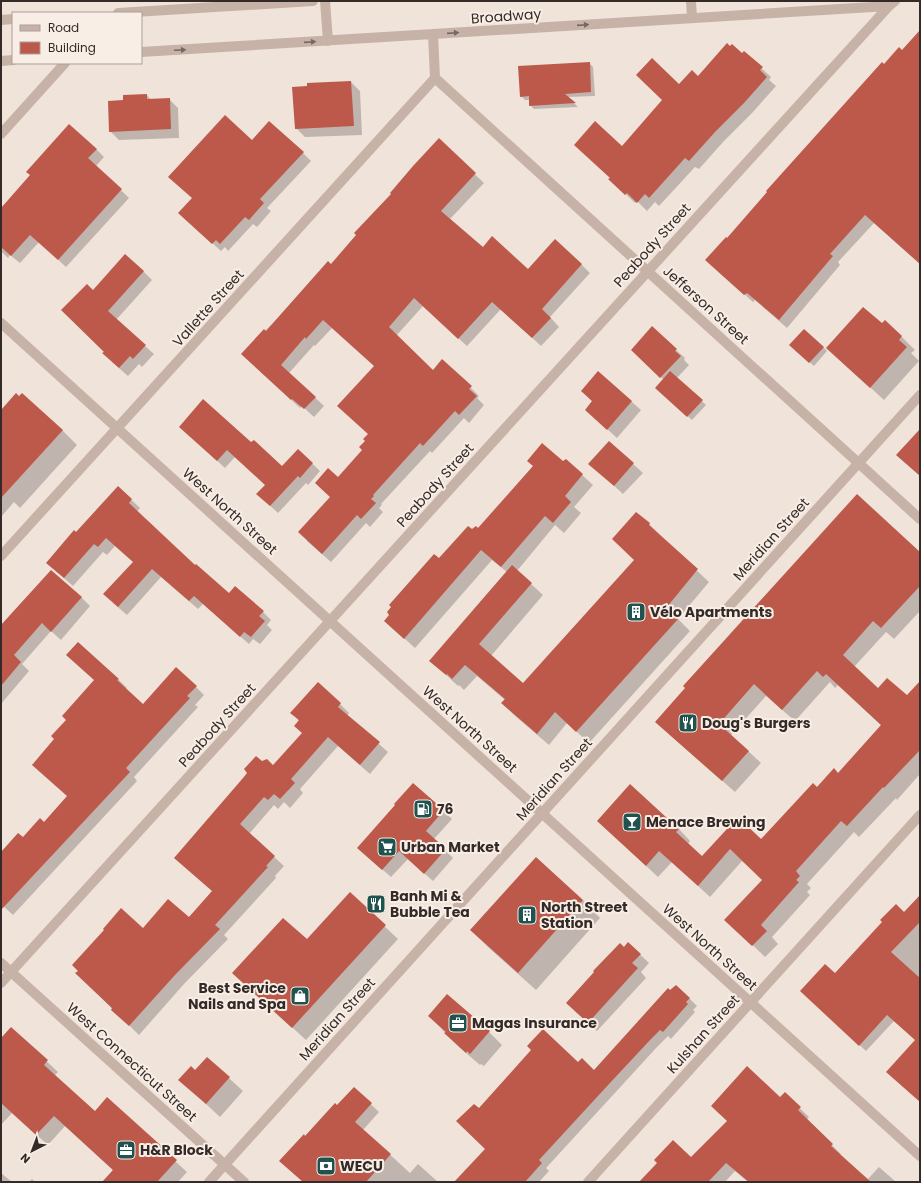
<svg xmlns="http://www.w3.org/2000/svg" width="921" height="1183" viewBox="0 0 921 1183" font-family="Poppins,sans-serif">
<rect width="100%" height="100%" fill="#f0e3da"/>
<path fill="#0003" d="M920,48V264L874,223L838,262L840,265L787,328L755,300L753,302L715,268L727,239L884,65L902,51Z
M744,52L771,77L769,80L776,86L753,112L724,141L699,169L695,167L659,206L655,202L647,211L637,201L635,203L619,188L622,147L679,86L742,55Z
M589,63L593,67L595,96L568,97L578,107L534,109L530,105V100H525L521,96Z
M351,82L360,91L362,135L305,137L296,128Z
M147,95L151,100L169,99L178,108L179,138L119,140L110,131L124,101Z
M439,140L484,183L450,219L483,248L528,270L581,264L590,273L550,317L559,327L541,346L501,309L467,346L423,306L396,336L433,371L443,360L479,396L477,398L484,405L469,423L464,418L432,453L430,451L381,504L382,505L379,508L383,512L370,527L366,523L331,562L307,541L331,497L338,479L364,450L369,434L375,366L332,328L315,346L314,345L289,373L324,406L314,417L302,406L300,408L242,354L331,265Z
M252,141L303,153L311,161L267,208L271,211L257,227L253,224L228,251L225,247L221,251L188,221Z
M96,149L104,157L96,166L129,198L66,267L39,242L20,263L10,255L8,258L1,251V209L31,175Z
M143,271L152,280L116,320L154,354L142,367L139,364L128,376L112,362L105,352L93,291Z
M882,325L901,336L915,350L911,353L919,361L884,400L827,348Z
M823,347L827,351L814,366L795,350Z
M676,350L685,358L684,360L689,365L677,378L706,405L692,420L661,392L664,380L641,359Z
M598,372L641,410L617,438L586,410L593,402L582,391Z
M1,418L62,430L77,445L20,508L14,502L1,517Z
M188,434L252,443L282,467L298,450L320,471L308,485L306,483L278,513L265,501L266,485L235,457L225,468Z
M609,442L643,473L623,494L599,472Z
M566,460L593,485L574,507L581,513L564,533L555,525L517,571L543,595L491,656L523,685L635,560L636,513L649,524L661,536V537L709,582L678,619L690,631L589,743L567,723L549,745L514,715L502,703L505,700L477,676L464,690L459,685L458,686L431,661L507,572L492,560L415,648L396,631L439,560L472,531L478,529Z
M119,488L140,508L137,512L196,566L229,594L263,612L271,620L267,625L272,630L260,644L253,639L249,644L203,604L198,609L161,577L127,615L113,603L134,562L115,546L107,555L103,552L73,586L56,571L77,534Z
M920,553V611L894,639L886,632L854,667L878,689L907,696L920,682V774L897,800L896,798L859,837L854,832L807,884L811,888L807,892L810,895L772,937L778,944L765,957L738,931L763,880L742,861L710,897L672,862L658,877L598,821L679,829L690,841L688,844L702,857L738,818L762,840L817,788L839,774L882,726L838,685L835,688L830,682L795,721L766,696L731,735L761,763L735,792L669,734Z
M81,597L90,606L61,640L51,631L22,664L29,671L1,704V626L24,600Z
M118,679L127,688L125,689L143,705L196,687L204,695L195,705L198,707L134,777L137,781L13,915L1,904V853L44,823L68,796L55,739L67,720L63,716Z
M340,704L349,713L347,716L388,752L370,774L338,746L300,789L303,793L290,808L284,802L278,809L274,805L249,834L284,866L275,876L276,878L224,935L228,939L184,984L139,1035L76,973L143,929L189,918L213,892L262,762L273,766L303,733L299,721L292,713Z
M413,784L452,819L434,839L453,858L433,881L408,859L391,877L367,856Z
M350,894L398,939L306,1040L247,986L307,941Z
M583,900L600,918L536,990L489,948L471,930Z
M920,912V1101L916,1040L894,1021L866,1051L807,997L835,975L904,913Z
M628,943L649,963L641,972L646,978L597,1031L576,1012Z
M689,998L697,1006L693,1010L695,1012L671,1039L668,1036L658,1046L546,1168L549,1171L539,1182H455L486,1149L479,1110L578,1064L594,1071Z
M429,1016L489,1032L502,1045L484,1066L481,1064L480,1065L459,1047Z
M11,1028L58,1072L54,1076L95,1112L107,1099L187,1172L178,1182H103L113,1170L65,1126L48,1145L12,1113L1,1125V1040Z
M207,1058L243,1091L220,1117L180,1080L195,1071Z
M354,1088L379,1112L363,1130L410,1173L418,1164L438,1182H304L305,1137L337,1106Z
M785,1094L809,1117L806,1120L841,1154L840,1155L867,1180L879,1167L896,1182H748L735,1171L725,1182H641L692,1159L780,1099Z
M1,1173L12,1182H1Z
M32,1179L35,1182H29Z"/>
<path fill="#bd594b" d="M920,30V264L865,215L830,254L833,256L779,320L747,293L744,295L705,260L726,237L727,238L767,192L766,191L882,62L884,64L899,47L902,50Z
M727,43L730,46L732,44L742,53L744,51L763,67L760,70L767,77L744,103L715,132L689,161L685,158L649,198L645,194L637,203L627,193L625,195L608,179L610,178L574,145L595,121L622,146L662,100L636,75L652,58L679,84L692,70L698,76Z
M590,62L591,92L565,94L576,103L529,106V96L520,97L518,66Z
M351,81L354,126L295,129L292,87L307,86V83Z
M147,94V99L170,98L171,129L109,132L108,101L123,100V95Z
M225,115L252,140L269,121L304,152L260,199L264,203L249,220L245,217L220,244L216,240L212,244L178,213L192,198L168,177Z
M69,124L97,149L88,158L122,189L58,260L30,235L11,256L1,247V208L30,175L26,172Z
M439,138L476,173L441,211L483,247L492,236L528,269L555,239L582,264L542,309L551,318L532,338L492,302L458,339L414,298L389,327L433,370L442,359L472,386L469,389L477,396L459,415L455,411L423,446L420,443L373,495L374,496L371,499L376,503L361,519L357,515L322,554L298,532L330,497L315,483L328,468L338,477L362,450L359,447L365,441L363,439L368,434L337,406L374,366L323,320L306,339L305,337L281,365L316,397L304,409L292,399L291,400L241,354L264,329L266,331L328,261L331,264L356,235L354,233L391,194L390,193L413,166Z
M125,254L144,271L108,311L146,345L133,359L130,356L119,368L102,353L104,352L61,310L87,284L93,290Z
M863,307L882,323L885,320L902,336L899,340L907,347L870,388L826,348Z
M652,326L677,349L675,351L681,356L660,378L631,350Z
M804,329L824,347L809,363L789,345Z
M598,371L632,401L607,430L585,410L592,401L581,391Z
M670,371L703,400L687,417L655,388Z
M16,393L19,396L22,393L63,430L1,498V410Z
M203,399L251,442L254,440L282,466L298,449L313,463L300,478L298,476L270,506L256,494L265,485L227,450L217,461L179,427Z
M920,429V476L896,455Z
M609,441L634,463L614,486L588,464Z
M542,443L563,461L566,459L583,474L565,496L571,502L553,523L545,516L501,567L481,550L404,639L384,621L389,615L387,612L391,607L389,605L434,554L439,558L468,526L472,529L476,526L478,528L533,466L527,461Z
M118,486L132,499L129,503L195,565L196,564L229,593L235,586L264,611L259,616L265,621L251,637L244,632L240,637L194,596L189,601L152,569L118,607L103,594L133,562L106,538L98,547L94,544L64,578L46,563L74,530L76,532Z
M857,494L920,552V586L881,628L873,621L843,655L878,688L887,678L907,695L920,681V750L884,788L883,787L847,826L841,821L796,871L800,876L796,880L799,882L761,925L767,931L752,946L724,920L762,880L730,849L698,886L659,851L646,866L597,821L630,784L679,829L676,832L702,856L738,817L761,839L813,783L817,787L834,768L838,773L881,725L826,674L823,677L817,671L782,710L754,684L719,724L749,751L722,781L655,722L685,688L683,686Z
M636,512L650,523L649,525L698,569L667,607L679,618L576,732L555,712L537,734L501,703L505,699L465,665L452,679L447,674L446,675L429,661L512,565L532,583L479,644L523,683L634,560L612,539Z
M51,570L82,597L51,632L42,623L14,655L21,662L1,686V625Z
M78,642L119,679L117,680L143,704L176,667L197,686L187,696L190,698L126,768L130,772L1,910V852L18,833L23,837L40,818L44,822L67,796L32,765L54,739L51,736L66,720L62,716L94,680L66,655Z
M318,682L341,703L338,707L380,742L360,765L328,737L291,779L295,783L280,799L274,794L268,800L264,797L240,824L275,856L266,866L268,867L215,925L220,929L175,975L129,1026L111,1010L112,1008L75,973L78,971L72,965L104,930L103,929L121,908L143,928L168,899L189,917L212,891L174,858L243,778L247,773L244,769L256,756L262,761L267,759L273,765L302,733L294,726L299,720L290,713Z
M413,783L444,810L426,831L446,849L424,874L399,851L382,870L357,848L395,805L394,804Z
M536,857L583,900L518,973L470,930Z
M350,892L386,925L292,1028L232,973L283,918L307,939Z
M920,895V922L891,952L920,978V1102L886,1072L915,1040L887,1015L859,1046L800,991L825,964L835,973L882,922L880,920L896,904L904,912Z
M628,942L641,954L632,963L638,968L588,1023L566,1003L594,972L593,971L620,943L624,947Z
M676,985L690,998L686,1002L688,1004L663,1032L660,1030L651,1039L609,1084L539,1160L542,1163L525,1182H454L485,1149L456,1121L474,1104L479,1108L531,1050L527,1046L543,1029L578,1062L582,1058L594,1070L668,988L670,990Z
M447,994L490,1031L470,1054L467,1051L466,1053L444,1033L446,1032L428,1016Z
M11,1027L48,1060L44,1065L95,1111L107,1097L177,1160L157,1182H102L113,1170L54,1116L36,1135L1,1103V1038Z
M207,1057L230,1077L206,1104L178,1080L191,1066L195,1070Z
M747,1066L780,1097L785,1092L801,1107L798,1110L833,1144L831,1146L871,1182H749L726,1163L708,1182H639L657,1163L654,1160L673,1140L691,1157L727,1121L711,1106Z
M354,1087L372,1103L355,1122L391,1154L366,1182H303L279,1161L304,1134L305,1136L335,1103L337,1105Z"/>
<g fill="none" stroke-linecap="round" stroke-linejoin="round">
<path stroke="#c7b2a7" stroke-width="10" d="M325,1L328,41
M691,1L692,18
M118,13L313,1
M1,20L13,19
M433,34L435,78L920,519
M141,52L889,6L895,1
M1,61L13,60
M1,134L65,63
M1,323L920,1156
M1,556L435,78
M1,963L244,1182
M1,983L889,6
M588,1182L920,815"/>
<path stroke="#c7b2a7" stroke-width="10" d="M209,1182L920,395"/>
</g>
<defs><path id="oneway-solid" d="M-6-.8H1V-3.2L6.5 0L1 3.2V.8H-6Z"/></defs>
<g fill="#766761">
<use href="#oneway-solid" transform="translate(583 25) rotate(-4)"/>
<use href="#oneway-solid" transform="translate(453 33) rotate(-4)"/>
<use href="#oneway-solid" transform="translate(310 42) rotate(-4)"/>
<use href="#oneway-solid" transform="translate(180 50) rotate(-3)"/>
</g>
<defs>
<g id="building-square" transform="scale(1)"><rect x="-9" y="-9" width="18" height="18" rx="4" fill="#205250" stroke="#f8eee6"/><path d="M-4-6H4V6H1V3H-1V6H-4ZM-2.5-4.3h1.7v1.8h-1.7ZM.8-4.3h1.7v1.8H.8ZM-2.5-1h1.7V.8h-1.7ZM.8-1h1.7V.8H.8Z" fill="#fff"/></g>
<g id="restaurant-square" transform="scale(1)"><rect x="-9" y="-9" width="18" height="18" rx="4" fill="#205250" stroke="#f8eee6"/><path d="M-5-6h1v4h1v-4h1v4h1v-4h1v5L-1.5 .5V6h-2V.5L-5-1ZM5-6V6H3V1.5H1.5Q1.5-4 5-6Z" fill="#fff"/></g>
<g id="fuel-square" transform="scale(1)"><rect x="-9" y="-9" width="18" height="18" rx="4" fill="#205250" stroke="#f8eee6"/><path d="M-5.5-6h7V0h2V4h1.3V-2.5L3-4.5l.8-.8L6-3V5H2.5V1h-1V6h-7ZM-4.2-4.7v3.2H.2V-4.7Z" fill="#fff"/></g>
<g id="bar-square" transform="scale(1)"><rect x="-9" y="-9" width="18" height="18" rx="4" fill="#205250" stroke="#f8eee6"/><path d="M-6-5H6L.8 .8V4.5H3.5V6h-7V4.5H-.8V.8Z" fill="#fff"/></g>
<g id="supermarket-square" transform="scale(1)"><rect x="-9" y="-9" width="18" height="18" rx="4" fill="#205250" stroke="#f8eee6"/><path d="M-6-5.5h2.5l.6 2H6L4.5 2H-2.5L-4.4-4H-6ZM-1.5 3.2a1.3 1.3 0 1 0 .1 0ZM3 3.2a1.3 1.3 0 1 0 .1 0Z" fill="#fff"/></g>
<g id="shop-square" transform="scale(1)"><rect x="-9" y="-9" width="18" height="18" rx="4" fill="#205250" stroke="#f8eee6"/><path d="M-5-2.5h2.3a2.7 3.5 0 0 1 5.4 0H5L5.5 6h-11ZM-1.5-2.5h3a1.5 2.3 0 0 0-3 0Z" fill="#fff"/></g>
<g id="office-square" transform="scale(1)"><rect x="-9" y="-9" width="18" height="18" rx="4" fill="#205250" stroke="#f8eee6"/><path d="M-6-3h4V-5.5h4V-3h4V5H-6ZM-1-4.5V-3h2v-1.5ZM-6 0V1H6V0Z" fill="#fff"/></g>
<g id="bank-square" transform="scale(1)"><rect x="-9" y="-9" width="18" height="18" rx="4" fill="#205250" stroke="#f8eee6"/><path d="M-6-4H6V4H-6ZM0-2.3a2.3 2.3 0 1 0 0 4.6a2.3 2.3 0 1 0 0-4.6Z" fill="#fff"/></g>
</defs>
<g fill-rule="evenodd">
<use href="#building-square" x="636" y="612"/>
<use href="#restaurant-square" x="688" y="723"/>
<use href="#fuel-square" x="423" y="809"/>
<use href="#bar-square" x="632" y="822"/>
<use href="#supermarket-square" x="387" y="847"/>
<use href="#restaurant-square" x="376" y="904"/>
<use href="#building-square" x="527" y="915"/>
<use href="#shop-square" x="300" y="996"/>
<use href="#office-square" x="458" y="1023"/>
<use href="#office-square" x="126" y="1150"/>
<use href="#bank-square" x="326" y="1166"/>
</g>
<g text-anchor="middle" stroke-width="4" stroke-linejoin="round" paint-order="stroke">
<g font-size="14" fill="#342a27" stroke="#f8eee6">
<text transform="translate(506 16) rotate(-4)" y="5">Broadway</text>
<text transform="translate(652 245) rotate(-48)" y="5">Peabody Street</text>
<text transform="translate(706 305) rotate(42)" y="5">Jefferson Street</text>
<text transform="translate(208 308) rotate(-48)" y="5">Vallette Street</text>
<text transform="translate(435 485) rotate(-48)" y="5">Peabody Street</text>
<text transform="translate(230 511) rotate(42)" y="5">West North Street</text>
<text transform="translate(771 539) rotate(-48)" y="5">Meridian Street</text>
<text transform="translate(217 725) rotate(-48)" y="5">Peabody Street</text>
<text transform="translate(470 729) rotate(42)" y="5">West North Street</text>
<text transform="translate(554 779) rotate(-48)" y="5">Meridian Street</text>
<text transform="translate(710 947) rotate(42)" y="5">West North Street</text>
<text transform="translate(337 1019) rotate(-48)" y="5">Meridian Street</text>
<text transform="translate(703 1034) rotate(-48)" y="5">Kulshan Street</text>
<text transform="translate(132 1062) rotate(42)" y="5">West Connecticut Street</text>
</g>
<g font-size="14" font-weight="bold" fill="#342a27" stroke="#f8eee6" text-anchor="start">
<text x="650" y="617">Vélo Apartments</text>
<text x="702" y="728">Doug's Burgers</text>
<text x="437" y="814">76</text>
<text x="646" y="827">Menace Brewing</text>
<text x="401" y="852">Urban Market</text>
<text x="390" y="901">Banh Mi &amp;<tspan x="390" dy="16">Bubble Tea</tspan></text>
<text x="541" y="912">North Street<tspan x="541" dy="16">Station</tspan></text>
<text x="286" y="993" text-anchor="end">Best Service<tspan x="286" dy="16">Nails and Spa</tspan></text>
<text x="472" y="1028">Magas Insurance</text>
<text x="140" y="1155">H&amp;R Block</text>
<text x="340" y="1171">WECU</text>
</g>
</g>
<rect width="921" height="1183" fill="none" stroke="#342a27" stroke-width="4"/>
<rect x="12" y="12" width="130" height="52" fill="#f8eee6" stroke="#aaa09a"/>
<rect x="20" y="25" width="20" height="6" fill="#c7b2a7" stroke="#aaa09a"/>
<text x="48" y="32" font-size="12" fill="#342a27">Road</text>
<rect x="20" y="42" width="20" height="12" fill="#bd594b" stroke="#aaa09a"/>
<text x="48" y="52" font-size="12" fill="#342a27">Building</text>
<g transform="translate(32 1151) rotate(222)" stroke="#f8eee6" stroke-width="3" paint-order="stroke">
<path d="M0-3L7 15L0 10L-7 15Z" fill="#342a27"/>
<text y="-6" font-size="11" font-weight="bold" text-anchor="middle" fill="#342a27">N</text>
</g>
</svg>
